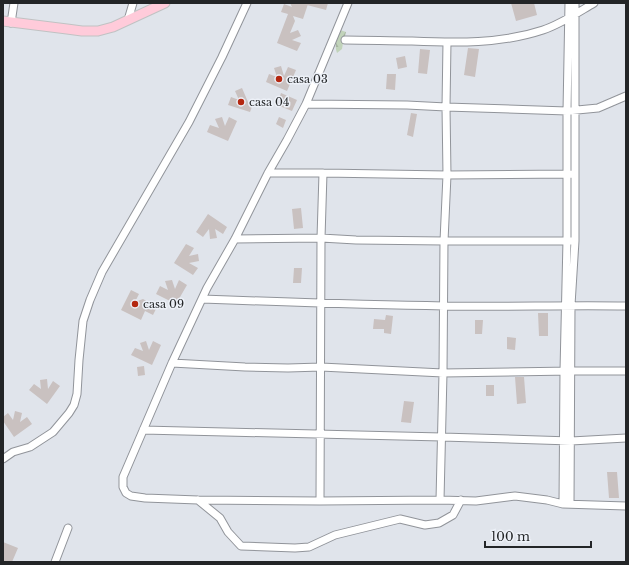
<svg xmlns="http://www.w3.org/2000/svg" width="629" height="565" viewBox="0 0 629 565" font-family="'Libre Baskerville',serif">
<defs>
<pattern id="forest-firs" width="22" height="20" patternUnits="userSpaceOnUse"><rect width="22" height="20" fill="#c1d3ba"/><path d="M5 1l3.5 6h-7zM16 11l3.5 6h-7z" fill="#a6b5a0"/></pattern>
</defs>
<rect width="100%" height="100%" fill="#e0e4eb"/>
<path fill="url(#forest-firs)" d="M340,30L346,32L343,43L342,49L337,53C334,45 337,38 340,30Z"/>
<path fill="#c9c1c0" d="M290,3H328L326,10L307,5L308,4L303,19L293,16L295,21L290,33L298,30L301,36L292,40L301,43L297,51L277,43L288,14L281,12L284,4L292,7Z
M511,3H534L537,15L516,21Z
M468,48L479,49L475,77L464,75Z
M420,49L430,50L427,74L418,73Z
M405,56L407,67L398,69L396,58Z
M281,66L284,76L288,67L296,70L287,91L266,82L269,74L277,77L274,68Z
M387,74H396L395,90L386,89Z
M242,88L248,102L253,104L250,112L228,105L231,97L239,100L235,91Z
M281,93L297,100L292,111L277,105Z
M411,113L417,114L413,137L407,135Z
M222,117L225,126L229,117L237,121L228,141L207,132L210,125L219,128L215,119Z
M279,117L286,120L283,128L276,124Z
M301,208L303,228L294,229L292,209Z
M208,214L227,227L223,234L215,229L217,238L210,239L209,229L203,237L196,232Z
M186,244L194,248L189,256L198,254L199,261L189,263L198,268L193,275L174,263Z
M294,268H302L301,283H293Z
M172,280L175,289L179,280L187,285L176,304L156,294L160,286L168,290L165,281Z
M131,290L139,294L135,302L143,299L157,307L153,315L145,311L141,320L121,310Z
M538,313H548V336H539Z
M386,315L393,316L391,334L384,333V329H373L374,319L385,320Z
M475,320H483L482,334H475Z
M507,337L516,338L515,350L507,349Z
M146,341L149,350L153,341L161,345L152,365L131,355L135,348L143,351L140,343Z
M144,366L145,375L138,376L137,367Z
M515,377H524L526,403L517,404Z
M47,379L48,389L53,381L60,386L47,404L29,390L34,384L41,389L40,380Z
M486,385H494V396H486Z
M404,401L414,402L411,423L401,422Z
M15,411L22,413L20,422L27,417L32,424L14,437L3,421V417L8,413L13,420Z
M607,472H617L619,498H609Z
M3,542L18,548L12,562H3Z"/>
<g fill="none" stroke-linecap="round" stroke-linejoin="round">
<g stroke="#91949a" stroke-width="9">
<path id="minor" d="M348,3L306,104L287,140L268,173L235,239L207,288L172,363L123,477V487L126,493L131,496L145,498L198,500L320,501L440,500L476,501L515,496L547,500L563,504L626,506
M128,20L133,3
M11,23L14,3
M345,40C368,40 390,41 412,41C456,43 501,44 543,30C561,24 577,13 594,3
M306,104L407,105L446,107L567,111L598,108L626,96
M268,173H323L447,175L572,174
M235,239L321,238L356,240L444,241H572
M202,299C283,302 364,305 444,306C505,307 565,305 626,306
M172,363L245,367L288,368L321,367L443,373L571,371H626
M143,430L442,437L571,441L626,438
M3,459L13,452L30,447L53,432L69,413L74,405L77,394L79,360L83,321L90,300L102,272L189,122L222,57L247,3
M198,500L220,518L228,532L241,546L295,548L309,547L335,535L400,519L425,525L439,523L453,515L461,500
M440,500L443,373L444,241L447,175L446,107L447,42
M320,501L321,238L323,173
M563,504L564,371L567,240V111L569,3
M570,504L571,305L575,241V3
M55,562L68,528"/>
</g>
<g stroke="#c1c2c3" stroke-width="11">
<path id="major" d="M3,21L67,29L82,31H98L113,27L165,3"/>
</g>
<use href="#minor" stroke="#fff" stroke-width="7"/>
<use href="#major" stroke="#ffcbda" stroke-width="9"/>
</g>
<g fill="#b42710" stroke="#edf1f8" stroke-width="1.5">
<circle cx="279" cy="79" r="4"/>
<circle cx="241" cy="102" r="4"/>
<circle cx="135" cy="304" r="4"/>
</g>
<g text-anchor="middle" stroke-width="3" stroke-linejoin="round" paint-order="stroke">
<g font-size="11" fill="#232527" stroke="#edf1f8" text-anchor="start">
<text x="287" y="83">casa 03</text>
<text x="249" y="106">casa 04</text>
<text x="143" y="308">casa 09</text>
</g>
</g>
<rect width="629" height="565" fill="none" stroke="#232527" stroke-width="8"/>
<path d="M485 541v6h106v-6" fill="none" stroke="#232527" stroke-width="2"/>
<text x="491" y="541" font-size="12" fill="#232527" stroke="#edf1f8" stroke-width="3" paint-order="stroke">100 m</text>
</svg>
